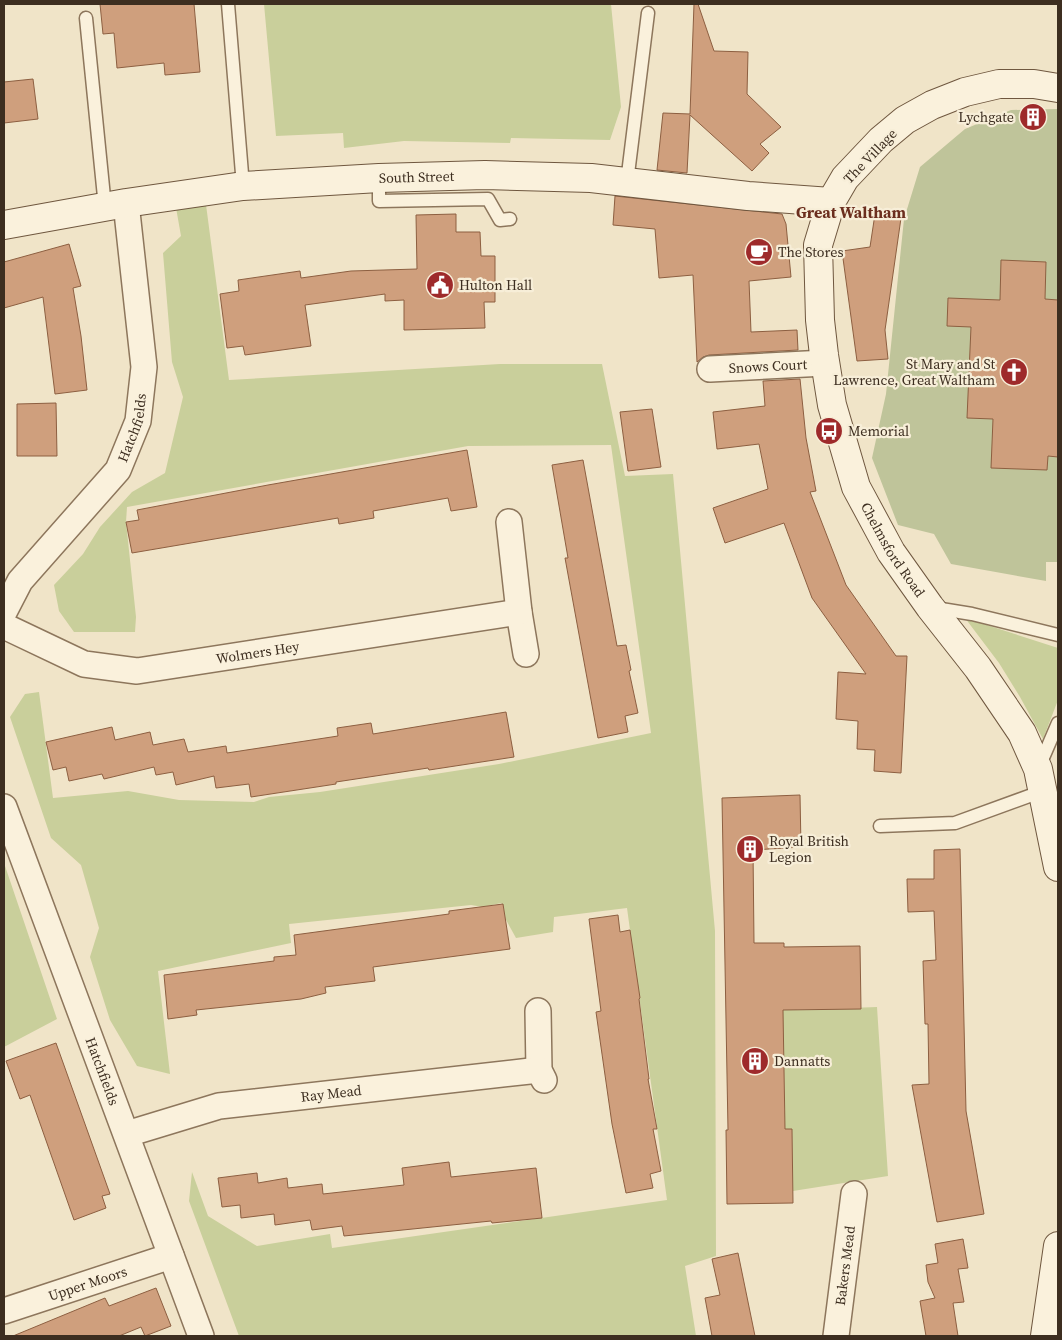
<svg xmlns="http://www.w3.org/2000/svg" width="1062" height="1340" viewBox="0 0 1062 1340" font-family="'Source Serif 4',serif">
<rect width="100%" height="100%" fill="#f0e4c8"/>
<path fill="#c9cf9b" d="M264,4H611L621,107L610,140L511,138L510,143L404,141L344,148L343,133L276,136Z
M205,197L229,380L500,364H602L625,476L673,474L715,931L716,1256L685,1266L696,1336H239L189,1201L192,1172L208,1216L257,1246L330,1234L332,1248L667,1200L627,908L554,917L553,932L516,938L505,918L503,905L501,903L483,907L471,905L289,924L291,943L158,971L170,1074L137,1066L110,1020L90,957L99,928L81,865L51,838L10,717L25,694L39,692L53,798L128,791L179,800L254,802L269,797L320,792L499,764L651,733L611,445L468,446L127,507L126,522L136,617L135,632H74L59,611L54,585L83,554L100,527L132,492L165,473L183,397L172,362L163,253L181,236L175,202Z
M965,618L1058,648V700L1043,739L1020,697L999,663Z
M4,863L57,1019L4,1047Z
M782,980L797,1010L877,1007L888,1176L793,1191L792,1129H762L785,1111Z"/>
<path fill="#bfc49a" d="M1058,109V562H1046V581L951,564L934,534L898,525L872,458L886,394L904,219L920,167L965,129L1011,110Z"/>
<path fill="#cf9f7d" stroke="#8d5f41" d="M100,4H194L200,72L165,75L164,63L117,68L114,33L103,34Z
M694,4H698L714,51L748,52L747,94L781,127L760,144L769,153L752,171L690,115L687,173L657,170L663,113L690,114Z
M33,79L38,119L4,123V82Z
M615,196L782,214L786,224L791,277L749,281L751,332L797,330L798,350L709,355L703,357L697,362L693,275L659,278L655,229L613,225Z
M456,214V232H480L481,256H495V302H484L485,328L404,330V300L385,301V294L305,305L311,346L245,355L243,346L227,348L220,294L239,291L238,280L300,271L301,278L351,271L417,269L416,215Z
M875,214L901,218L885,330L888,359L857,361L842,251L870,247Z
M69,244L81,286L73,288L81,336L87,390L55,394L43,297L4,308V262Z
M1001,260L1046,262L1045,299L1058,300V457L1048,456L1047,470L991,468L993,419L967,418L971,327L947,326L948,298L1000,300Z
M800,379L806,438L816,491L810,492L846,585L896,656H907L901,773L874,771L875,750L857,749L858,721L836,719L838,672L866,674L812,598L784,523L725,543L713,508L768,489L759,444L717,449L713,412L765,406L763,381Z
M56,403L57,456H17V404Z
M652,409L661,467L628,471L620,412Z
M467,450L477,507L451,511L448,498L373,511L374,518L339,524L338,518L132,553L126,522L139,520L137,510L268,485Z
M583,460L617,646L626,645L631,670L629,671L638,713L625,716L628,732L598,738L565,558H568L552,465Z
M506,712L514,757L429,770L428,768L336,782V784L251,797L249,784L216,788L214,776L176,785L173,772L156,775L154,767L104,779L102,774L69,781L66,767L53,770L46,742L112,727L115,740L150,732L153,745L184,739L188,752L226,746L227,753L338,736L337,728L371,723L373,734Z
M800,795L801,847L753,850L754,943H784V947L860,946L861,1009L783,1010L785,1129H792L793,1203L727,1204L726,1130H728L722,798Z
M960,849L966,1111L984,1214L937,1222L912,1085L929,1084L928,1024H925L923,961L936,960L934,911L908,912L907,879H934V850Z
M503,904L510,949L373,967L375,981L325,987L326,993L301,999L196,1010L197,1015L168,1019L164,975L274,961V957L296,955L294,935L449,914V911Z
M618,915L620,932L630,930L640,998L639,999L649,1079H648L657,1129H653L661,1171L650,1174L653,1188L626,1193L612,1124L596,1012L601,1011L589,919Z
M56,1043L110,1194L102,1196L106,1208L74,1220L30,1095L20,1099L6,1061Z
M449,1162L451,1177L536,1168L542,1218L492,1223L491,1221L344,1236L342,1226L312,1230L310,1220L275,1225L274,1214L241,1218L240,1205L222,1207L218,1178L257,1173L258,1183L287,1178L288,1188L322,1184L323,1194L404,1185L402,1168Z
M963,1239L968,1268L958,1269L964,1302L953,1303L958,1336H926L920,1301L935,1298L928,1282L926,1265L938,1263L935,1244Z
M738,1253L755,1336H712L705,1298L720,1295L712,1259Z
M156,1288L171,1326L145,1336L141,1327L119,1336H13L105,1298L109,1306Z"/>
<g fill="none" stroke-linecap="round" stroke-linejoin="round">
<g stroke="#8d765c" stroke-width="15">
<path id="lane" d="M228,4L243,186
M86,18L105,207
M379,178V201L488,199L500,220L510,219
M627,182L648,13
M935,608L972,614L1058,635
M1039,767L1058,723
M880,826L955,823L1043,791"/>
</g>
<g stroke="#8d765c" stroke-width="28">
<g id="street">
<path id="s1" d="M710,369L825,363"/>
<path d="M509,522L519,612L526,654"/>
<path id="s2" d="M4,612L20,581L118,470L138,421L144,367L126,203"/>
<path id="s3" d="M4,626L84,664L137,671L519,612"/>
<path id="s4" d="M4,807L201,1336"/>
<path d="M538,1011L539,1070L544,1080"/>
<path id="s5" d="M127,1134L219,1106L539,1070"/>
<path id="s6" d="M4,1311L171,1256"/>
<path id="s7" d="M836,1336L854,1194"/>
</g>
</g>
<g stroke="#6f573f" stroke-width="30">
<g id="secondary">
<path id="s8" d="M1058,88L1034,84H999L965,92L932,105L905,120L881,140L845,178L831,202L818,245L820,320L824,355L832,405L856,487L891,552L930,607L978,668L1022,733L1038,769L1058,867"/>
<path id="s9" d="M4,225L126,203L243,186L379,178L485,175L591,178L748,196L831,202"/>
<path d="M1045,1336L1058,1246"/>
</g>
</g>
<use href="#lane" stroke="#faf1dc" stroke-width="12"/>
<use href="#street" stroke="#faf1dc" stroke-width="25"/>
<use href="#secondary" stroke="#faf1dc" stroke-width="28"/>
</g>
<defs>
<g id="building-disc" transform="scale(1.4375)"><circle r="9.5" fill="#9e2a2b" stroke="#f7eed8"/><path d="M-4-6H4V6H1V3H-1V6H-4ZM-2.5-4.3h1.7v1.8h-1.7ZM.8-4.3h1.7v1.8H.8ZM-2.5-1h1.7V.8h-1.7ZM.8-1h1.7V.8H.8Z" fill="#fff"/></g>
<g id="cafe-disc" transform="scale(1.4375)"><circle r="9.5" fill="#9e2a2b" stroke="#f7eed8"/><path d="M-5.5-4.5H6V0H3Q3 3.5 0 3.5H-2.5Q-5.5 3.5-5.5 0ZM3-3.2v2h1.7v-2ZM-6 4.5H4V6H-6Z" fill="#fff"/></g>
<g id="civic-disc" transform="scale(1.4375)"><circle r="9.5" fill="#9e2a2b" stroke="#f7eed8"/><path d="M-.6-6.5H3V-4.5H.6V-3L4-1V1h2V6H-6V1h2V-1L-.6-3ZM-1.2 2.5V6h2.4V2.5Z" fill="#fff"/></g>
<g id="church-disc" transform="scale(1.4375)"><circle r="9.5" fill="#9e2a2b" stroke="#f7eed8"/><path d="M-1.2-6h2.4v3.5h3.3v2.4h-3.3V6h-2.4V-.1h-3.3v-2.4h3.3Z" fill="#fff"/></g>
<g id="bus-disc" transform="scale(1.4375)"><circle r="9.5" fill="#9e2a2b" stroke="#f7eed8"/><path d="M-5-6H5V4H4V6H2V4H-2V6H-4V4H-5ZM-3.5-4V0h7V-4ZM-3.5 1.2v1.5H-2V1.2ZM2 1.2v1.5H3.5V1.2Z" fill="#fff"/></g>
</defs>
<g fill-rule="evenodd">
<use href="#building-disc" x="1033" y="117"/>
<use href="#cafe-disc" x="759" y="252"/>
<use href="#civic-disc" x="440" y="285"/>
<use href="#church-disc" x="1014" y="372"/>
<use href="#bus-disc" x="829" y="431"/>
<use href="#building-disc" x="750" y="849"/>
<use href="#building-disc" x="755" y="1061"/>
</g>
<g text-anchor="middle" stroke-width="4.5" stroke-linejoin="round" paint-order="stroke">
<g font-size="14" fill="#3d2e20" stroke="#f7eed8" text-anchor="start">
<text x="1014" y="122" text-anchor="end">Lychgate</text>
<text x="778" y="257">The Stores</text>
<text x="459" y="290">Hulton Hall</text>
<text x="995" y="369" text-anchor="end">St Mary and St<tspan x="995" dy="16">Lawrence, Great Waltham</tspan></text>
<text x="848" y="436">Memorial</text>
<text x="769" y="846">Royal British<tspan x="769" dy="16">Legion</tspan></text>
<text x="774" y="1066">Dannatts</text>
</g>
<g font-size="14" fill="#3d2e20" stroke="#f7eed8">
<text transform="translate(870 156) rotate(-46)" y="5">The Village</text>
<text dy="5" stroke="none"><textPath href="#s9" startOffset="416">South Street</textPath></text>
<text dy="5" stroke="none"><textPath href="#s1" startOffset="58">Snows Court</textPath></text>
<text dy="5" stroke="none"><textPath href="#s2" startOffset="228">Hatchfields</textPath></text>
<text dy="5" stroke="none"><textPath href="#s8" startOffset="636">Chelmsford Road</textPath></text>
<text dy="5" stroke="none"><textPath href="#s3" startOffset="264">Wolmers Hey</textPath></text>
<text dy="5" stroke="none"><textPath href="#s4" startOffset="282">Hatchfields</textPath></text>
<text dy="5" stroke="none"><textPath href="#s5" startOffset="209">Ray Mead</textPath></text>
<text dy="5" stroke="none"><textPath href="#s7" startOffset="71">Bakers Mead</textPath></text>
<text dy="5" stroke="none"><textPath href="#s6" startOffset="88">Upper Moors</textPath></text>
</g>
<g font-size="16" font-weight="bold" fill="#6b2e1e" stroke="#f7eed8">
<text x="851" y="218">Great Waltham</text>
</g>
</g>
<rect width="1062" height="1340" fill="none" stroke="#3d2e20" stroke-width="10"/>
</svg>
